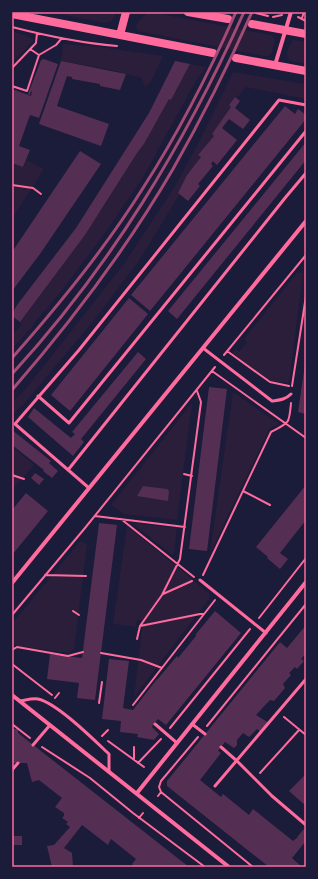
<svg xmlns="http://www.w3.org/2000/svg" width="318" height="879" viewBox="0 0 318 879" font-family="Literata,serif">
<rect width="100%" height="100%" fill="#1b1b3a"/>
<path fill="#2a1e3b" d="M48,12H114L115,16L111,21L106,23Z
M151,12L271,35L275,39L272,53L268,56H263L138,31L136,27C137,21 145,14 151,12Z
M12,31L29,37L34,40L12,63Z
M294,40L306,42V63C302,63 293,63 290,60C283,55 290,43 294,40Z
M63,44L100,47L163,56L152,80L145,88L142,78L112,70L61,61Z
M190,64L207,67L197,79L143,177L108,229L60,293L35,322L31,328L12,349V335L22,324L20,322L85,235L137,153L144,144L169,99L171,100Z
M233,72L306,84V99L246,87L237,98L235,97L229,105L231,107L212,134L214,136L198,155L201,157L187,175L178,197L140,259L95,319L24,404L12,415V403L24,391L124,264L175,186L200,140Z
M26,160L44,169L12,219V163L24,167Z
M297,273H303L289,383L270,381L232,353L236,349L239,352L247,342L244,339Z
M233,392L279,424L270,428L210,553Z
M192,403L177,520L124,514L111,505Z
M12,446L34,465L12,490Z
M132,523L177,528L174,554H171Z
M127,526L192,579L210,595L209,599L134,697L143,621L137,620L136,627L113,624Z
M80,541L87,544L74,649L68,653L17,646L12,642V624Z"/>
<path fill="#542f53" d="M44,59L58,64L39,118L30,115L19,146L30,150L23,167L12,163V89L31,96L32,92L31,91L30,95L28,94L41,60Z
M61,61L126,74L120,90L100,86V84L72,79V77L67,76L57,106L109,124L101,146L39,124Z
M175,61L190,64L171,100L169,99L144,144L137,153L85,235L20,322L12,316V314L17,305L76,228L149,113Z
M235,97L240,101L235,108L250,120L243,129L229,119L222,128L237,140L217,165L213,161L211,164L213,166L198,184L200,186L188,201L178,193L187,175L201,157L198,155L214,136L212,134L231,107L229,105Z
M285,106L295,114L298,109L306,115V119L150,311L131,295Z
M306,142V160L177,319L168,311Z
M80,151L101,164L40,254L12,291V252Z
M129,298L148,314L70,411L51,395Z
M138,352L146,359L81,439L84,442L73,456L28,417L34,408L71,438L75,434L72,432Z
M305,364H306V414L298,412Z
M209,387L227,389L207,551L189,549Z
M12,430L51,461L49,463L58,471L52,478L43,471L44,470L12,445Z
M35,473L44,479L39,485L31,478Z
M306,485V520L280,553L288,559L280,569L267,558L268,557L256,547Z
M143,486L167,489L169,491L168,501L137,496Z
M26,493L48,511L12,555V510Z
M99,523L117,525L95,700L77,698L79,683L47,679L50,654L82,658Z
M215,611L241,633L166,725L158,719L152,727L159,734L154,740L137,737L138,734L120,732L121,721L102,719L109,659L129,661L123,708L133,710L157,679V680L177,656L178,658L196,636V634Z
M306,625V653L301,659L304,661L297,669L295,667L289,673L291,675L283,684L285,688L274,701L270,700L256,715L269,723L261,732L257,729L249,737L243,733L237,740V745L234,748L225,742L218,751L221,753L200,780L221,797L223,794L249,815L253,809L293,841L298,837H297L304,829L306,831V841L292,858L302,867H269L167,786V781L280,642L287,648Z
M12,729H18V733L189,867H135L132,864L136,859L111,839L108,845L82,825L64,848L72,853L73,867H52L47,846L54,845L70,827L66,824L68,822L62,818L64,816V813L55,807L62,798L39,780L32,782L27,763H12Z
M306,774V806L289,791Z
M12,836H22V845H12Z"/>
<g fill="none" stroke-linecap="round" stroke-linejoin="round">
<path stroke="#ff6b9d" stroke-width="2" d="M256,13L268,16
M273,17L282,15
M298,17L306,21
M302,18L304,12
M12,27C47,36 81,43 117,46
M39,55L56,45L62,38
M12,68L36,43L37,33
M12,86L27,91L39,55L30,49
M12,185L33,188L41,194
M227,351L270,382L289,386
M224,355L306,255
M212,371L306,438
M292,386L306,296
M184,474L192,476
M12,475L24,479
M243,491L270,505
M95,516L185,527
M121,519L194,577
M45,575L86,576
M203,575L271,432C290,422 289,424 291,403
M163,594L192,581
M73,611L79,615
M12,615L85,528L215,367
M259,618L306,558
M140,626L162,595L180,559L201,402L197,391
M137,639L140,626L200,614H204
M12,650L17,647L68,656L83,652
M101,653L141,660L162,668
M12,664L52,695
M55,698L59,693
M99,703L102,682
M133,705L215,600
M284,717L306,735
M12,724L30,738
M207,726L306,604
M170,728L250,629
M102,736L108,730
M108,741L144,767
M42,747L90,778L133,813L205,867
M134,760V747
M138,763L161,739
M260,773L299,730
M161,781L198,737
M161,792L253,867
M158,796L161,792L159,787L161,781
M139,818L143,813"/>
<path stroke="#ff6b9d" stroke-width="3" d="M203,348L272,401C279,400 285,400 291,394
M38,396L69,423L306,131
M68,470L285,198L306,173
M89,488L15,424L79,350L279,100L306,105
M200,580L266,633
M20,701C26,700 33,698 38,699C57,703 94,740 109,754V772
M155,724L177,743
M192,724L205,734
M33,745L50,725
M221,747L237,761L272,796L306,825
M12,770L18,763
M215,786L306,679"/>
<path stroke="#ff6b9d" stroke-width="4" d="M275,65L291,12
M12,583L306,221
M12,695L229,867
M137,793L306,582"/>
<path stroke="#ff6b9d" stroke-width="8" d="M188,12L228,19
M12,14L213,53
M252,24L306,34
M120,35L126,12
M236,58L306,71"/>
<path stroke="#a44b75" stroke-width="3" d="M12,358C59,305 105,249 143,188C179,132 209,73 236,12
M12,374C111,266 184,145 244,12
M12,390C72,321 127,248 173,169C202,118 228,66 252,12"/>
</g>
<rect width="318" height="879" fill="none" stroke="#1b1b3a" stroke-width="26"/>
<rect x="13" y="13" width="292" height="853" fill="none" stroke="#ff6b9d" stroke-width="1.5"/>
</svg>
